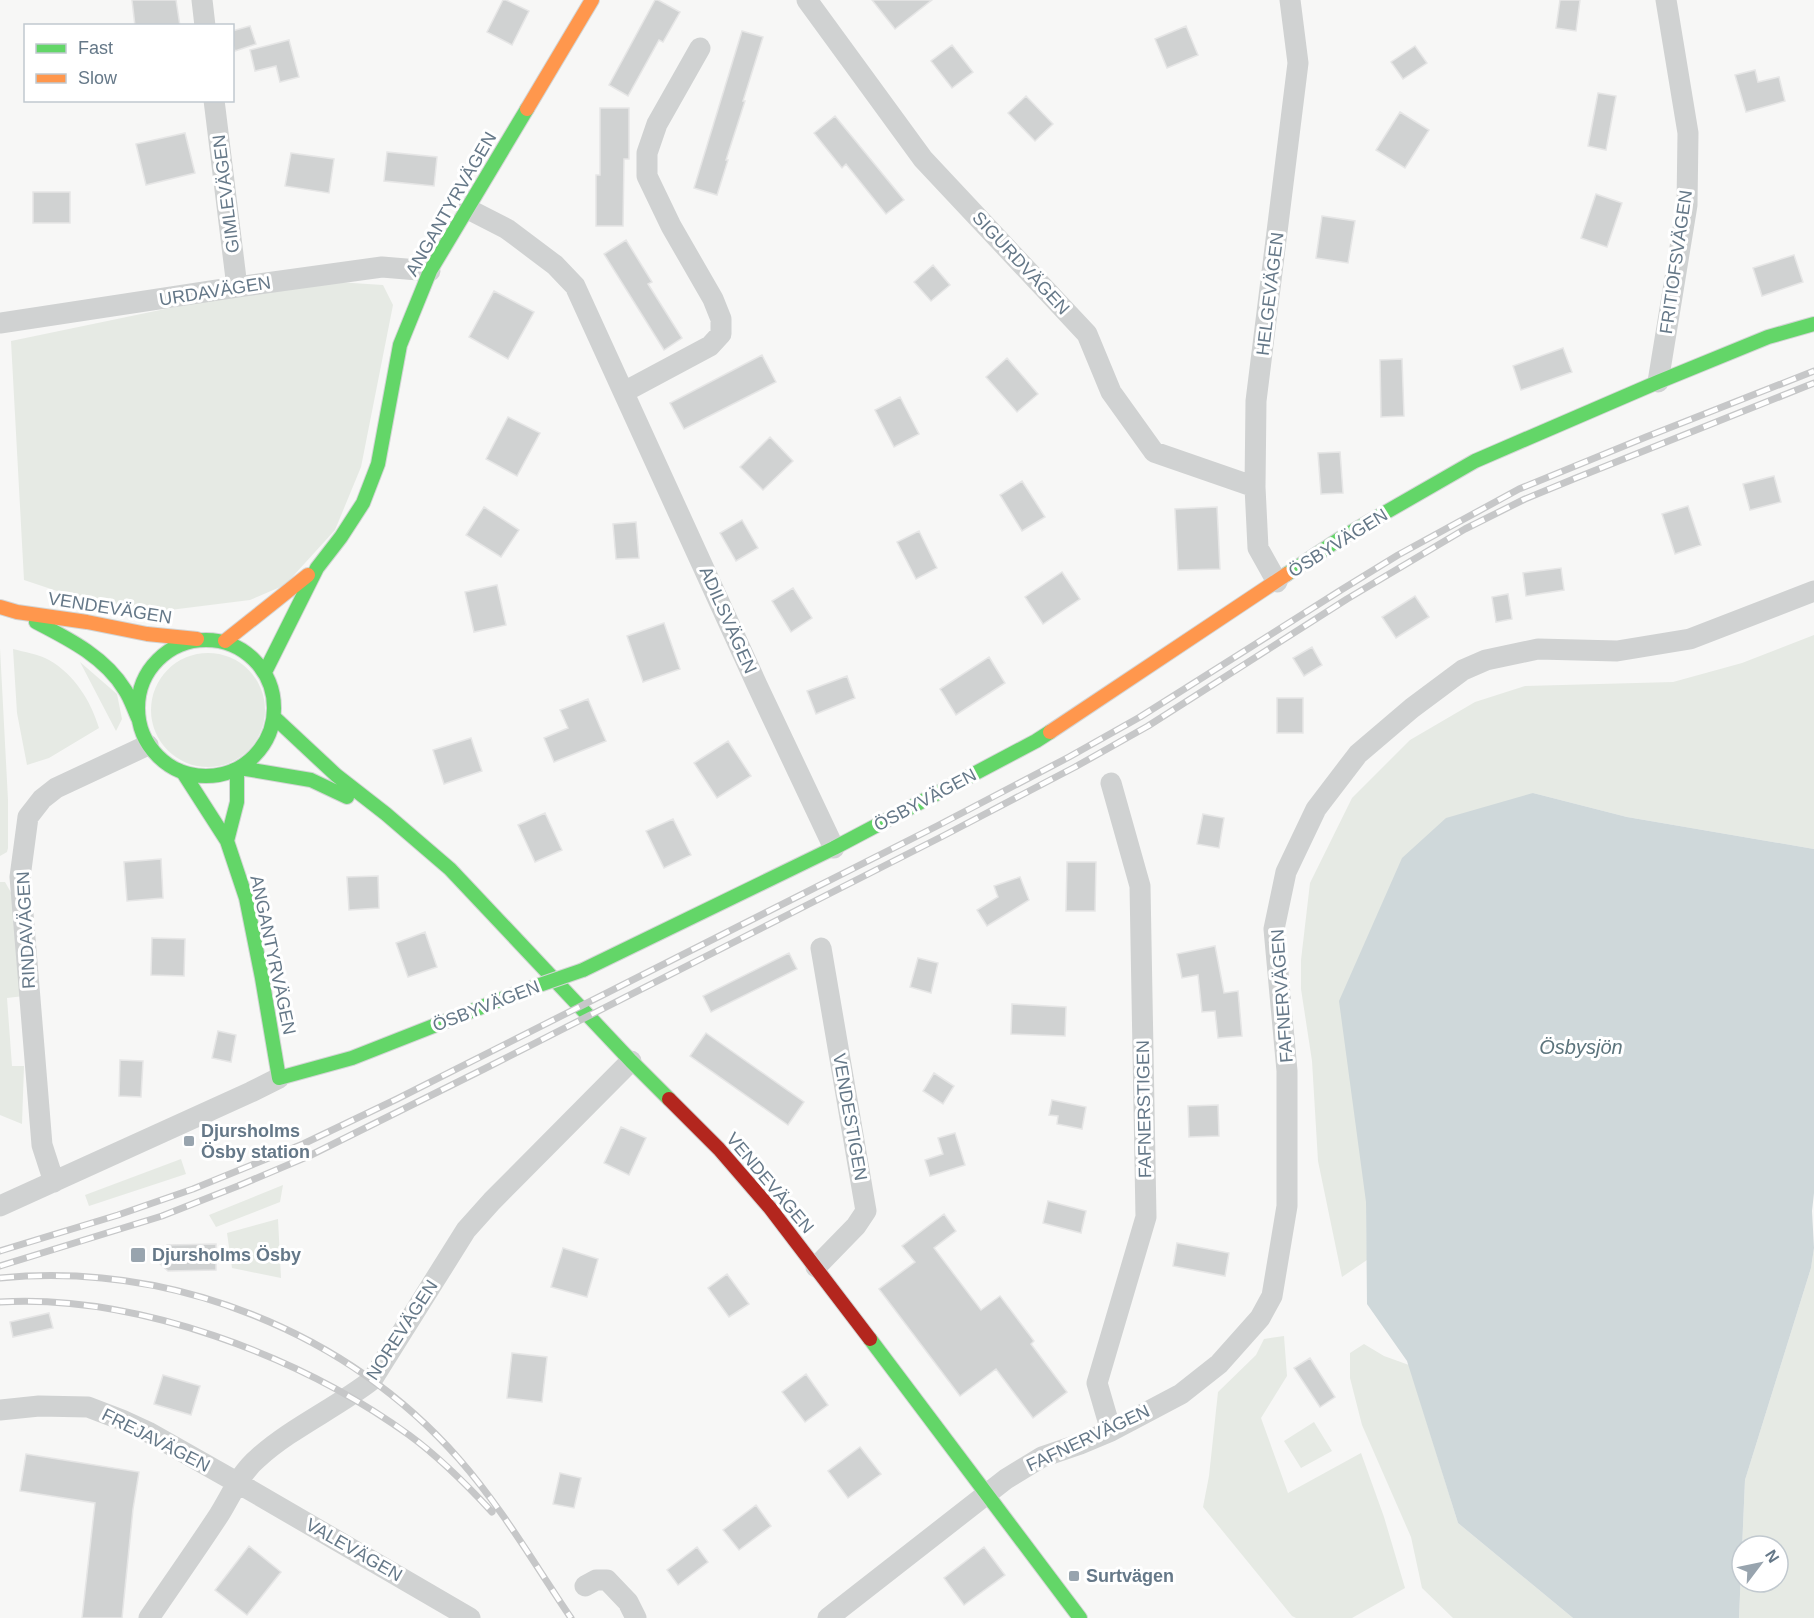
<svg xmlns="http://www.w3.org/2000/svg" width="1814" height="1618" viewBox="0 0 1814 1618" font-family="Helvetica,sans-serif">
<rect width="100%" height="100%" fill="#f7f7f6"/>
<path fill="#e6eae4" fill-rule="evenodd" d="M337,282L383,285L393,305L361,467L335,530L285,585L250,600L138,614L60,592L24,580L11,341L194,303Z
M1814,635V849L1627,817L1533,793L1366,1202L1367,1260L1342,1277L1318,1161L1312,1061L1301,989V960L1310,883L1352,798L1410,740L1475,702L1525,686L1673,682L1742,663Z
M0,648L8,800V848L7,852L0,856Z
M13,649C24,652 39,654 49,660C74,674 91,701 99,728L49,758L27,765L17,713Z
M151 710a57 57 0 1 1 114 0a57 57 0 1 1-114 0Z
M80,662L117,694L122,719L116,731Z
M0,882H5L13,896L24,996L7,998L12,1066H24L22,1124L0,1115Z
M181,1159L186,1174L89,1206L85,1195Z
M283,1185L280,1202L216,1227L209,1215Z
M278,1219L281,1278L232,1268L227,1233Z
M1814,1248V1618H1739L1745,1480L1811,1268ZM1742,1546H1778V1582H1742Z
M1284,1336L1287,1376L1261,1418L1288,1493L1361,1453L1384,1517L1405,1588L1352,1618H1296L1292,1616L1203,1507L1209,1476L1218,1392L1256,1355L1264,1339Z
M1364,1344L1384,1356L1409,1365L1458,1523L1573,1618H1453L1422,1588L1411,1537L1362,1425L1350,1378V1353Z
M1314,1422L1332,1451L1301,1468L1284,1441Z"/>
<path fill="#cfd8da" d="M1533,793L1627,817L1814,849V1193L1812,1211L1814,1248L1811,1268L1745,1480L1739,1618H1573L1458,1523L1407,1361L1367,1304L1366,1202L1339,1001L1402,858L1446,818Z"/>
<path fill="#d0d2d2" stroke="#e6e6e6" stroke-width="1.5" d="M132,0H176L180,26H135Z
M503,0H506L529,11L512,45L487,32Z
M655,0H658L680,12L663,42L659,40L628,96L609,85Z
M872,0H932L895,29Z
M1560,0H1580L1576,31L1556,28Z
M250,26L256,44L235,51L232,42V31Z
M1186,26L1198,55L1167,68L1155,39Z
M742,31L763,37L743,101H745L726,160H728L717,195L694,188Z
M289,40L299,77L280,82L276,66L255,71L250,50Z
M952,45L973,72L952,88L931,61Z
M1415,46L1427,63L1403,79L1391,62Z
M1755,70L1758,82L1779,77L1785,101L1746,112L1735,75Z
M1598,93L1616,96L1606,150L1588,146Z
M1026,96L1053,124L1035,141L1008,113Z
M600,108H629V159H624L623,226H596V175H600Z
M1400,112L1429,130L1405,168L1376,150Z
M835,116L904,200L886,214L846,164L842,168L814,133Z
M185,133L195,173L146,185L136,144Z
M387,152L437,157L434,186L384,181Z
M291,153L334,159L329,193L285,186Z
M33,192H70V223H33Z
M1596,194L1622,203L1607,247L1581,238Z
M1322,216L1355,221L1348,263L1316,258Z
M626,240L652,282L648,284L682,338L664,350L604,254Z
M1794,255L1803,282L1762,296L1753,268Z
M933,265L950,285L931,301L914,282Z
M494,291L534,312L508,359L469,337Z
M1563,348L1572,372L1521,390L1513,366Z
M762,355L776,382L684,429L670,403Z
M1007,358L1038,394L1017,412L986,377Z
M1402,359L1404,416L1381,417L1380,360Z
M900,397L919,434L894,447L875,410Z
M508,417L540,433L517,476L486,459Z
M770,437L793,461L763,490L740,467Z
M1340,452L1343,493L1321,494L1318,453Z
M1774,476L1781,502L1750,510L1743,484Z
M1022,481L1045,517L1022,531L1000,495Z
M1688,506L1701,545L1675,554L1662,514Z
M484,507L519,530L501,557L466,535Z
M1217,507L1220,569L1178,570L1175,509Z
M742,520L758,548L736,561L720,533Z
M636,522L639,558L616,559L613,524Z
M919,531L937,568L916,579L897,542Z
M1561,568L1564,590L1526,596L1523,573Z
M1062,572L1080,599L1043,624L1025,597Z
M497,585L506,625L474,632L465,592Z
M793,588L812,618L791,632L772,601Z
M1508,594L1512,619L1496,622L1492,597Z
M1415,596L1429,617L1396,638L1382,617Z
M664,623L680,669L643,682L627,636Z
M1312,647L1322,665L1304,676L1293,658Z
M989,657L1005,683L956,715L940,689Z
M847,676L855,698L816,714L807,691Z
M1277,698H1303V733H1277Z
M588,699L606,741L554,762L544,738L568,728L560,710Z
M471,738L482,771L444,784L433,750Z
M728,741L751,776L717,798L694,763Z
M545,813L562,850L535,862L518,825Z
M1203,814L1224,818L1219,848L1197,844Z
M673,819L691,855L664,868L646,831Z
M161,859L163,898L127,901L124,862Z
M1067,862H1096L1095,911H1066Z
M378,876L379,908L349,910L347,877Z
M1020,877L1029,900L987,926L977,910L998,897L994,886Z
M425,932L437,967L408,977L396,943Z
M152,938L185,939L184,976L151,975Z
M1215,946L1224,993L1238,991L1242,1036L1218,1038L1215,1011L1202,1012L1198,975L1182,978L1177,954Z
M789,953L797,969L711,1012L703,996Z
M918,958L938,963L931,993L910,987Z
M1012,1004L1066,1007L1065,1036L1011,1034Z
M218,1031L236,1035L231,1062L212,1058Z
M706,1033L804,1102L788,1125L690,1056Z
M120,1060L143,1061L141,1097L119,1096Z
M934,1073L954,1086L943,1104L923,1091Z
M1052,1100L1086,1107L1082,1129L1057,1124L1058,1116L1049,1115Z
M1218,1105L1219,1136L1189,1137L1188,1106Z
M621,1127L646,1138L629,1175L604,1163Z
M955,1133L965,1165L930,1176L925,1160L943,1154L938,1138Z
M1048,1201L1086,1211L1081,1233L1043,1223Z
M944,1214L956,1231L934,1248L981,1310L1000,1296L1034,1341L1031,1344L1067,1392L1033,1418L996,1369L960,1396L879,1289L915,1262L902,1246Z
M1177,1243L1229,1253L1225,1276L1173,1266Z
M216,1244V1270L168,1271L159,1263L160,1251L167,1245Z
M563,1248L598,1259L587,1297L551,1287Z
M727,1274L749,1304L729,1317L708,1288Z
M49,1313L53,1328L13,1337L10,1322Z
M512,1353L547,1357L542,1402L507,1398Z
M1310,1358L1335,1397L1320,1407L1294,1368Z
M806,1374L828,1405L805,1422L782,1392Z
M163,1375L200,1386L191,1415L154,1404Z
M860,1447L881,1474L848,1498L828,1471Z
M26,1454L139,1472L133,1509L122,1618H82L95,1503L20,1491Z
M560,1473L581,1478L574,1508L553,1504Z
M756,1505L771,1526L739,1550L723,1530Z
M249,1546L281,1572L247,1615L215,1590Z
M697,1547L708,1562L678,1585L667,1570Z
M984,1547L1005,1575L964,1605L944,1578Z"/>
<g fill="none" stroke-linecap="round" stroke-linejoin="round">
<g stroke="#d3d5d5" stroke-width="16">
<path id="fast" d="M1287,574L1341,538L1475,461L1658,382L1768,337L1814,324
M36,622C69,639 105,657 125,690C131,699 134,710 139,720
M138 708a68 68 0 1 1 136 0a68 68 0 1 1-136 0Z
M265,672L317,568L341,537L363,503L378,464L400,345L430,271L527,109
M275,718L336,775L386,814L450,869L631,1061L669,1099
M240,768L311,780L347,797
M184,774L227,841L246,898L262,978L279,1078L352,1058L525,990
M227,841L237,802V769
M583,970L834,848L1036,741L1050,732
M870,1339L1080,1618"/>
</g>
<g stroke="#d3d5d5" stroke-width="16">
<path id="slow" d="M527,109L592,0
M0,607L17,612L87,622L147,634L197,639
M225,641L308,575
M1050,732L1287,574"/>
</g>
<g stroke="#d3d5d5" stroke-width="16">
<path id="jam" d="M669,1099L719,1149L770,1208L870,1339"/>
</g>
<path stroke="#d0d2d2" stroke-width="21" d="M202,0L205,26
M807,0L923,159L1087,334L1111,392L1154,452L1255,487
M214,100L237,287
M468,209L507,229L555,265L575,286L757,685L834,848
M0,323L237,287L382,267L430,271
M1658,382L1687,205L1688,133L1666,0
M624,392L710,346L721,334V319L713,299L671,226L647,176V153L657,124L700,48
M1277,582L1258,548L1255,487L1256,401L1298,63L1290,0
M54,1182L42,1145L20,877L28,817L42,799L56,788L148,745
M0,1206L251,1092L279,1078
M816,1267L856,1226L866,1211L821,948
M0,1410L39,1406L88,1407L122,1420L148,1432L238,1483L470,1618
M1111,1431L1097,1383L1146,1217L1140,886L1111,783
M585,1586L596,1580H607L628,1602L636,1618
M149,1618C172,1584 196,1550 219,1515C231,1496 240,1473 258,1458C291,1428 336,1408 372,1380L466,1230L492,1201L631,1061
M828,1618L1006,1479L1042,1457L1080,1444L1111,1431L1181,1394L1219,1364L1260,1318L1272,1296L1287,1206V1071L1274,929L1286,872L1316,809L1358,754L1412,708L1463,670L1486,660L1538,649L1617,651L1690,639L1814,591"/>
<use href="#fast" stroke="#63d668" stroke-width="14"/>
<use href="#slow" stroke="#ff974d" stroke-width="14"/>
<use href="#jam" stroke="#b3261e" stroke-width="14"/>
<g stroke="#c6c7c8" stroke-width="7">
<path id="rail" d="M0,1251L118,1215L193,1189L303,1144L397,1099L937,826L1069,757L1140,717L1341,590L1398,555L1519,489L1646,437L1814,371
M0,1266L162,1216L238,1186L309,1156L484,1069L943,836L1075,767L1148,726L1347,599L1465,529L1525,499L1576,478L1814,383
M0,1278C171,1262 345,1330 459,1459C502,1508 535,1565 571,1618
M0,1302C136,1294 300,1356 409,1435C439,1457 466,1484 492,1512"/>
</g>
<use href="#rail" stroke="#fff" stroke-width="4.5" stroke-dasharray="14" stroke-linecap="butt"/>
<g stroke="#d3d5d5" stroke-width="16" stroke-linecap="butt">
<path id="fast-bridge" d="M525,990L583,970"/>
</g>
<use href="#fast-bridge" stroke="#63d668" stroke-width="14"/>
</g>
<g fill="#98a4ae" stroke="#fff" stroke-width="2">
<rect x="183" y="1135" width="12" height="12" rx="3"/>
<rect x="130" y="1247" width="16" height="16" rx="3"/>
<rect x="1068" y="1570" width="12" height="12" rx="3"/>
</g>
<g text-anchor="middle" stroke-width="6" stroke-linejoin="round" paint-order="stroke">
<g font-size="18" fill="#657888" stroke="#fff">
<text transform="translate(226 194) rotate(-97)" y="6">GIMLEVÄGEN</text>
<text transform="translate(451 204) rotate(-60)" y="6">ANGANTYRVÄGEN</text>
<text transform="translate(1676 262) rotate(-82)" y="6">FRITIOFSVÄGEN</text>
<text transform="translate(1021 263) rotate(47)" y="6">SIGURDVÄGEN</text>
<text transform="translate(215 291) rotate(-9)" y="6">URDAVÄGEN</text>
<text transform="translate(1270 294) rotate(-83)" y="6">HELGEVÄGEN</text>
<text transform="translate(1338 543) rotate(-32)" y="6">ÖSBYVÄGEN</text>
<text transform="translate(110 608) rotate(9)" y="6">VENDEVÄGEN</text>
<text transform="translate(728 620) rotate(66)" y="6">ADILSVÄGEN</text>
<text transform="translate(925 800) rotate(-28)" y="6">ÖSBYVÄGEN</text>
<text transform="translate(26 930) rotate(-93)" y="6">RINDAVÄGEN</text>
<text transform="translate(273 955) rotate(78)" y="6">ANGANTYRVÄGEN</text>
<text transform="translate(1282 996) rotate(-94)" y="6">FAFNERVÄGEN</text>
<text transform="translate(486 1006) rotate(-21)" y="6">ÖSBYVÄGEN</text>
<text transform="translate(1144 1109) rotate(-91)" y="6">FAFNERSTIGEN</text>
<text transform="translate(850 1117) rotate(80)" y="6">VENDESTIGEN</text>
<text transform="translate(770 1183) rotate(50)" y="6">VENDEVÄGEN</text>
<text transform="translate(402 1330) rotate(-57)" y="6">NOREVÄGEN</text>
<text transform="translate(1088 1438) rotate(-25)" y="6">FAFNERVÄGEN</text>
<text transform="translate(156 1440) rotate(27)" y="6">FREJAVÄGEN</text>
<text transform="translate(354 1550) rotate(30)" y="6">VALEVÄGEN</text>
</g>
<g font-size="18" font-weight="bold" fill="#657888" stroke="#fff" text-anchor="start">
<text x="201" y="1137">Djursholms<tspan x="201" dy="21">Ösby station</tspan></text>
<text x="152" y="1261">Djursholms Ösby</text>
<text x="1086" y="1582">Surtvägen</text>
</g>
<g font-size="20" font-style="italic" fill="#5c747c" stroke="#fff">
<text x="1581" y="1054">Ösbysjön</text>
</g>
</g>
<rect x="24" y="24" width="210" height="78" fill="#ffffff" stroke="#c1c9cf" stroke-width="1.5"/>
<rect x="36" y="44" width="30" height="9" fill="#63d668" stroke="#c1c9cf" stroke-width="1.5"/>
<text x="78" y="54" font-size="18" fill="#657888">Fast</text>
<rect x="36" y="74" width="30" height="9" fill="#ff974d" stroke="#c1c9cf" stroke-width="1.5"/>
<text x="78" y="84" font-size="18" fill="#657888">Slow</text>
<g transform="translate(1760 1564) rotate(58)"><circle r="28" fill="#ffffff" stroke="#c1c9cf" stroke-width="1.5"/>
<path d="M0-4.5L10 22L0 15L-10 22Z" fill="#98a4ae"/>
<text y="-9" font-size="16" font-weight="bold" text-anchor="middle" fill="#657888">N</text>
</g>
</svg>
